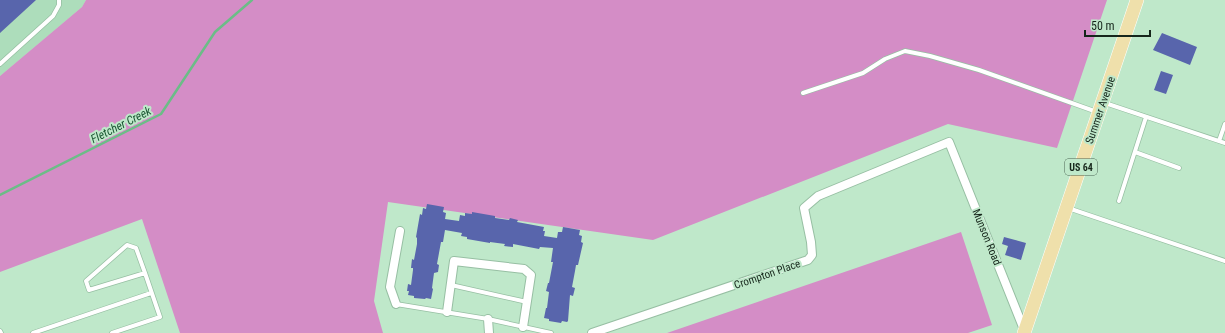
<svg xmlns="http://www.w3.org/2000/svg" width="1225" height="333" viewBox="0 0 1225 333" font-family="'Roboto Condensed',sans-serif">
<rect width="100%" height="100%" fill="#bfe8ca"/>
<path fill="#adddbb" d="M0,0H86L82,7L0,76Z"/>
<path fill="#d48dc6" d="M86,0H1107L1057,148L948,124L653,240L388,202L374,301L383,333H180L142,219L0,272V76L82,7Z
M961,232L992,325L968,333H667Z"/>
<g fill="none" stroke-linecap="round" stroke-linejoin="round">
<path stroke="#6bbd87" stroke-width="2.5" d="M0,195L161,114L215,32L252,0"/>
</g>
<path fill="#5865ac" d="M0,0H36L0,33Z
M1162,33L1197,47L1190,65L1153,50Z
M1161,71L1173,75L1166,94L1154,90Z
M427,204L444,207L443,212L446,213L445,219L459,221L460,215L465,216V213L472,214V212L495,216V218L509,220L510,218L518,220L517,222L544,227L543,231H545L544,236L557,238L558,232H562L563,227L580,230L579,235L582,236L581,242L583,243L578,265H576L575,271L572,287L575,288L573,296L570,295L568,321L567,322L562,321L561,323L549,321V319L544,318L546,308H547L549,292L546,291L548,283H549L553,262H551L553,248L540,247L539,249L513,244V247L504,246L505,244L490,242V243L467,239V237L461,236L462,233L445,230L443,242H441L437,264L439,265L438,272L434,273L432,288L433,289L431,299L426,298L425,299L414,298V296L408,295L409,291H407L408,284L411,285L413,270V268H411L412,259L414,260L417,244V238L416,237L420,214L422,215L423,208L426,209Z
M1004,237L1026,243L1021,260L1005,255L1008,246L1002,244Z"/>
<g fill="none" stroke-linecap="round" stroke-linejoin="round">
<g stroke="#97bfa3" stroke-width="5.5">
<path id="lane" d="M0,64L53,16L59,5V0
M803,93L863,73L885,59L905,51L930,56L979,70L1097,112
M1105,103L1225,143
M1219,141L1225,124
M1135,152L1179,168
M1119,201L1146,117
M1068,208L1225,261
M451,285L527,302
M396,304L488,319L551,333
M0,331L1,333
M33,333L151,293
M112,333L160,317L145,273L89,290L86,281L127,245L136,248L145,273"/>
</g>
<g stroke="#97bfa3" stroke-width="10">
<path id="street" d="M396,304L390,287L400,231
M447,312L454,261L524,269L531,275L523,327
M488,319L489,333
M592,333L808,260L812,255L811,242L804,208L818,196L949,142L1025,332"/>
</g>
<g stroke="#fff" stroke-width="14">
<path id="primary" d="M1024,333L1137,0"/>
</g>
<use href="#lane" stroke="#fff" stroke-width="4"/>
<use href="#street" stroke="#fff" stroke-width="8"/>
<use href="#primary" stroke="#efe0ab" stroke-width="13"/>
</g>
<g text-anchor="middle" stroke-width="4" stroke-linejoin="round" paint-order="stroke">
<rect fill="#bfe8ca" stroke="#496050" stroke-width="1" x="1065" y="159" width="32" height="16" rx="3"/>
<g font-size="10" font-weight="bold" fill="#16261b">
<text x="1081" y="171">US 64</text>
</g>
<g font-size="11" fill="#16261b" stroke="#bfe8ca">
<text transform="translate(1100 110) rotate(-71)" y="4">Summer Avenue</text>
<text transform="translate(987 237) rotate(68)" y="4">Munson Road</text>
<text transform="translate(767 274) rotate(-19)" y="4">Crompton Place</text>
</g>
<g font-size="12" font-style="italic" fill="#1c5834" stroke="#bfe8ca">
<text transform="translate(121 125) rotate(-27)" y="4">Fletcher Creek</text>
</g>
</g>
<path d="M1085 30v6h65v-6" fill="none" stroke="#16261b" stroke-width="2"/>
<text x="1091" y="30" font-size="12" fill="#16261b" stroke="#bfe8ca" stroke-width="3" paint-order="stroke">50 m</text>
</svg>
